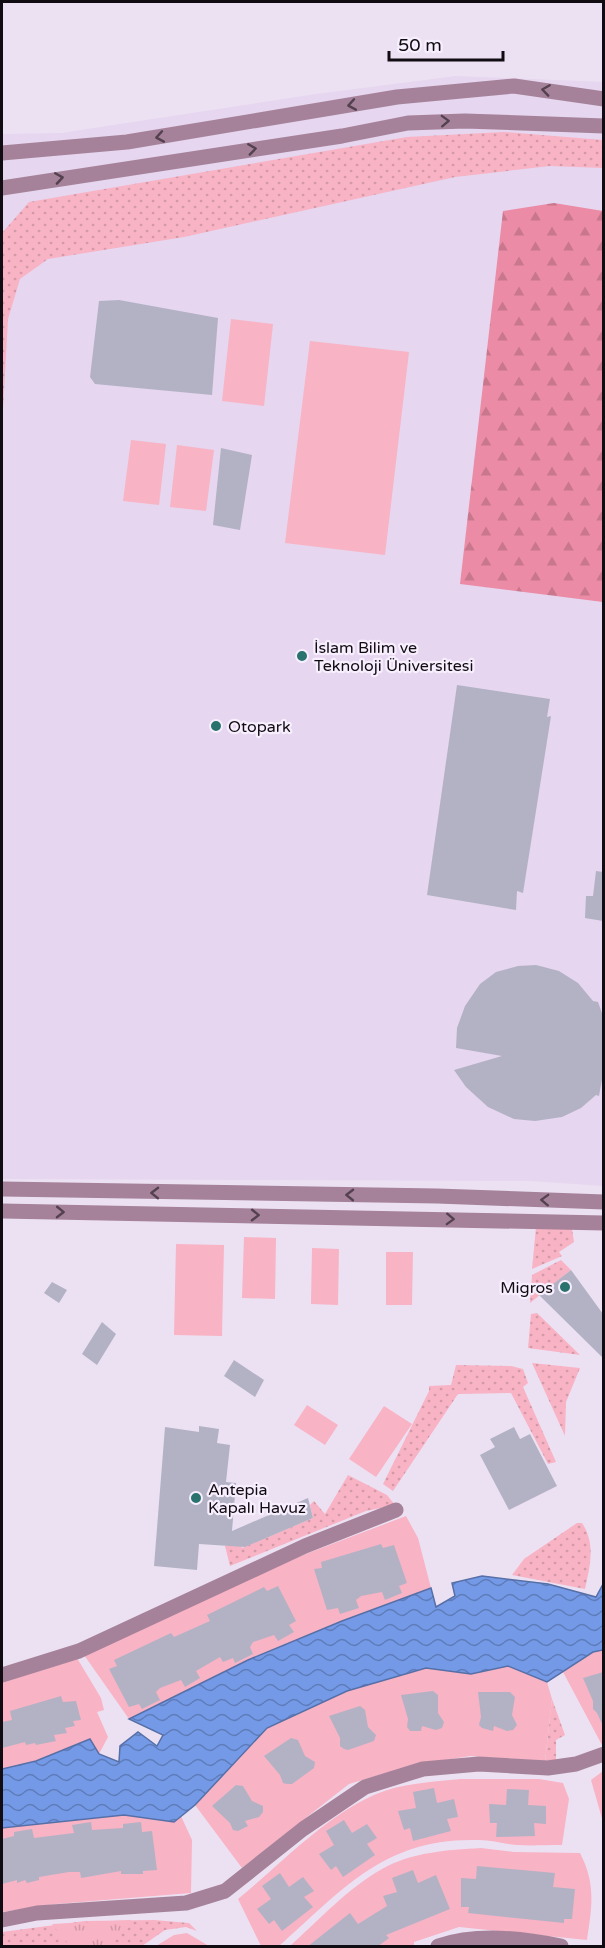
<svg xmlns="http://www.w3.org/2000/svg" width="605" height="1948" viewBox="0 0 605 1948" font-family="'Varela Round',sans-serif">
<defs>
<pattern id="grass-dots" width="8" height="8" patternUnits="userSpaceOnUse" patternTransform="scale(1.5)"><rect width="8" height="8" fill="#f8b3c4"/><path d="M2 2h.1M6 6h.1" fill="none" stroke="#d499a7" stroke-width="1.8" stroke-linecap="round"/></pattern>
<pattern id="forest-firs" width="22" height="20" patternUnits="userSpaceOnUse" patternTransform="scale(1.5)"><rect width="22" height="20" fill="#eb8ba5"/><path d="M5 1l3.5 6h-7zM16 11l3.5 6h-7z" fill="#c8778d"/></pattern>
<pattern id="park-tufts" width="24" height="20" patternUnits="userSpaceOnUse" patternTransform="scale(1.5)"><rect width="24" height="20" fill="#f8b3c4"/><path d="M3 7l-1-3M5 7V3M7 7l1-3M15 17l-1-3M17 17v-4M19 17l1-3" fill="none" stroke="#d499a7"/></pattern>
<pattern id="water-waves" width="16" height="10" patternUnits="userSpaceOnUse" patternTransform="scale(1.5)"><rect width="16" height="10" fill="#749ae7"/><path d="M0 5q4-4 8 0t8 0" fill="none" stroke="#5e7cba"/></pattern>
</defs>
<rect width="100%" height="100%" fill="#ece1f3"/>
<path fill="#e6d6ef" d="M456,76L603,82V1186L530,1181L2,1179V134L61,133L316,94Z"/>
<path fill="url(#grass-dots)" d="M504,132L603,140V168L550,166L455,177L184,237L48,259L20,279L8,319L2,428V233L29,202L407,137Z
M536,1227L572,1229L574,1242L559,1252L562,1256L532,1269Z
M561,1260L571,1270L530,1303L532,1275Z
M537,1313L580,1355L528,1348L531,1314Z
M532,1363L580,1368L566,1402L565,1436Z
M456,1365L511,1366L523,1369L528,1383L523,1387L556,1462L548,1464L511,1393L458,1394L393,1491L383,1484L429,1391V1386L451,1385Z
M348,1475L387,1495L395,1505L366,1511L230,1566L225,1546L240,1541L242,1548L313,1518L310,1505L314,1501L325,1514Z
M577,1523H582C596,1544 590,1566 585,1589L512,1575L524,1559Z
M552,1699L565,1735L556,1740V1760L545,1761Z
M154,1920L189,1923L197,1931L186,1927L165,1930L142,1946H2V1932L85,1921Z"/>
<path fill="url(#forest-firs)" d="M554,203L603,211V602L460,584L503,211Z"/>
<path fill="url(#park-tufts)" d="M131,1920L111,1946H69L52,1924Z"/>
<path fill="#f8b3c4" d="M231,319L273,324L264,406L222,401Z
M310,341L409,352L385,555L285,543Z
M131,440L166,444L159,505L123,501Z
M177,445L214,450L206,511L170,507Z
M244,1237L276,1238L275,1299L242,1298Z
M176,1244L224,1245L222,1336L174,1335Z
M312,1248L339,1249L338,1305L311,1304Z
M386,1252H413L412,1305H386Z
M307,1405L338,1425L325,1445L294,1425Z
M384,1406L412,1424L376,1477L349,1459Z
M406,1516L418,1538L431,1588L342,1621L251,1659L129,1719L84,1655L274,1566Z
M603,1650V1747L563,1672L594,1652Z
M77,1658L101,1698L104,1710L97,1712L108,1737L99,1754L90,1739L36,1761L2,1769V1683Z
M508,1666L547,1682L552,1699L545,1761L470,1756L409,1766L349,1784L242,1868L195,1805L267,1728L313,1706L347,1691L426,1668L471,1674Z
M603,1771V1822L591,1780Z
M461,1779H539L563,1783L569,1799L562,1845C547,1845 531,1846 516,1845C504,1844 492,1840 479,1840C385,1837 343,1889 279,1946H261L238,1899C282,1863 323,1818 374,1795C401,1783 432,1782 461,1779Z
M124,1815L174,1822L181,1816L192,1840L191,1893L56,1904L2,1912V1828Z
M481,1848L514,1852L580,1853C596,1884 592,1906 587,1940L459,1927L414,1942V1946H290C319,1920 348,1888 382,1869C412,1852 447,1850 481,1848Z
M187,1933L209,1946H156L174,1935Z"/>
<path fill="url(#water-waves)" stroke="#566fa7" stroke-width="1.5" d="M482,1576L548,1584L596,1597L603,1584V1650L593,1652L547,1682L508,1666L471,1674L426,1668L347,1691L267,1728L195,1805L174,1822L124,1815L2,1828V1769L36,1761L90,1739L99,1754L119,1762L120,1746L138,1732L157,1746L163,1735L129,1719L248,1660L342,1621L431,1588L436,1607L455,1596L452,1583Z"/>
<path fill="#b3b2c5" d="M119,300L218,318L212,395L95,384L90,377L99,301Z
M221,448L252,455L240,530L213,525Z
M457,685L550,699L547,717L551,716L523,893L517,891L516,910L427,895Z
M596,871L603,872V921L585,918L586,896H593Z
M536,965L559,971L578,983L593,1001L598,1002L603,1016V1074L599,1096L596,1095L581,1108L562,1117L535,1121L514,1119L488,1107L466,1087L454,1070L502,1056L456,1048L457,1028L465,1006L480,984L496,972L518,966Z
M571,1270L603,1314V1358L539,1295Z
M52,1282L67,1290L59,1303L44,1293Z
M102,1322L116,1334L97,1365L82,1354Z
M234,1360L264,1380L255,1397L224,1376Z
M199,1426L219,1429L217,1443L230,1445L226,1482L236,1483L232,1531L308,1498L313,1518L245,1547L199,1544L197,1570L154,1566L165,1427L199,1432Z
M514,1427L520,1439L530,1434L557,1486L509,1510L480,1455L495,1447L490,1439Z
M381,1544L383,1548L394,1545L407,1583L399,1586L402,1593L385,1600L382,1592L361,1596L356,1600L359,1608L340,1614L338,1608L327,1610L314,1569L322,1568L321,1562Z
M278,1586L296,1621L289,1625L294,1632L278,1641L274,1635L253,1642L250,1647L253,1654L235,1663L233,1658L223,1662L220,1657L196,1671L200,1678L185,1687L181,1680L160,1688L156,1692L160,1700L142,1709L139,1704L129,1707L109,1669L117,1666L114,1660L171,1633L174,1637L210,1621L207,1615L264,1587L267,1591Z
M603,1672V1726L597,1713L593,1709V1701L583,1678Z
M433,1691L438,1695V1713L444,1722L442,1728L436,1730L422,1726L421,1731H410L407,1727L408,1719L401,1695Z
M478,1692H510L515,1697L512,1715L517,1725L513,1730L507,1731L494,1726L493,1731L482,1728L479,1725L481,1717Z
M61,1696L63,1702L76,1701L81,1720L73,1721L75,1726L65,1728L67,1733L54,1735L56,1741L36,1745L35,1743L26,1745L25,1742L2,1748V1722L12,1720L10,1711Z
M360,1706L365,1710L368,1727L376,1735L374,1741L348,1750L344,1749L340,1746V1738L329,1716Z
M291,1738L298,1740L305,1756L315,1762L314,1768L292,1784H287L283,1783L280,1775L264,1756Z
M236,1785L243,1786L252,1801L263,1806V1812L259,1817L245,1821L248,1826L238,1831L233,1830L230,1823L212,1806Z
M434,1788L437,1803L454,1799L458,1817L447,1819L451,1831L413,1841L410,1828L404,1830L398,1811L416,1808L413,1792Z
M507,1789L529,1790L528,1805L546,1806V1824L534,1823L535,1836L496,1837L497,1823H490L489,1804L506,1805Z
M344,1820L352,1833L367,1824L377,1838L367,1844L375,1855L343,1877L336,1866L331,1870L319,1854L334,1845L326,1831Z
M91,1822L92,1830L123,1828V1824L141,1822L142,1832L152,1831L157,1870L143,1871V1874H121V1871L81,1878L80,1872H69L39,1877V1880L27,1883L25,1880L17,1883V1880L2,1884V1839L14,1836V1832L32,1829L34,1838L74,1833L72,1825Z
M477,1866L555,1873L553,1887L575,1889L572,1919H564V1923L468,1913L469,1907H461V1878L476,1879Z
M413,1870L418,1883L436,1875L450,1909L386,1935L389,1938L377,1947H307L350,1913L358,1924L387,1906L383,1896L397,1892L392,1878Z
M280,1873L289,1887L303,1877L314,1891L304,1897L313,1907L282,1931L274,1920L269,1924L257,1909L271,1899L262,1886Z"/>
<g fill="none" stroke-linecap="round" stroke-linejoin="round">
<path stroke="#a5829a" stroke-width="15" d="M2,153L127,142L397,97L514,86L604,99
M2,188L342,136L408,123L465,121L604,126
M2,1189L437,1196L604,1202
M2,1211L604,1223
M2,1675L79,1651L305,1546L396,1510
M2,1920L37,1913L186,1903L225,1891L303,1829L365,1787L423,1769L479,1764L548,1768L576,1764L604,1754
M438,1946C477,1933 521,1938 561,1946"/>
</g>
<defs><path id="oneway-chevron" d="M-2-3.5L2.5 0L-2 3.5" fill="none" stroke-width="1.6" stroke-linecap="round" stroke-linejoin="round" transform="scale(1.5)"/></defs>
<g stroke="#53414f">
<use href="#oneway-chevron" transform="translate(546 90) rotate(-172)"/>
<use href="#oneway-chevron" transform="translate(352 105) rotate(170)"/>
<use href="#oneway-chevron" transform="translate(445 121) rotate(-2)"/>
<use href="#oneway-chevron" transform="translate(160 137) rotate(170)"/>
<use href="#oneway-chevron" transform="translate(252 149) rotate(-8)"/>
<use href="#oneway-chevron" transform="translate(59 178) rotate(-9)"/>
<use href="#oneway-chevron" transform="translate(155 1193) rotate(-179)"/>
<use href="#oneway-chevron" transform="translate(350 1195) rotate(-179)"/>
<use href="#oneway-chevron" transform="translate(545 1200) rotate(-178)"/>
<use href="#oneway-chevron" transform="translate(60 1212) rotate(1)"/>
<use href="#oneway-chevron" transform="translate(255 1215) rotate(1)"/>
<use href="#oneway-chevron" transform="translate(450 1219) rotate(2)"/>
</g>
<g fill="#29726d" stroke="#f8effe" stroke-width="2">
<circle cx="302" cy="656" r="6"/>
<circle cx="216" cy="726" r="6"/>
<circle cx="565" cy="1287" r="6"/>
<circle cx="196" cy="1498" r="6"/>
</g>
<g text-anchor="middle" stroke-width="4.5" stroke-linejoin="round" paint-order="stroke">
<g font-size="16" fill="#100c12" stroke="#f8effe" text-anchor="start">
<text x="314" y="653">İslam Bilim ve<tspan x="314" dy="18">Teknoloji Üniversitesi</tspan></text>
<text x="228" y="732">Otopark</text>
<text x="553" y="1293" text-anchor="end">Migros</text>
<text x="208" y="1495">Antepia<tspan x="208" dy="18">Kapalı Havuz</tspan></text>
</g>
</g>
<rect width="605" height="1948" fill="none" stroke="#100c12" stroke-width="6"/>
<path d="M389 51v9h114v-9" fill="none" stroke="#100c12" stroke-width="3"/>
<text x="398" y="51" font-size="18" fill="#100c12" stroke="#f8effe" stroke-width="4.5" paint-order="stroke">50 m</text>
</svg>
